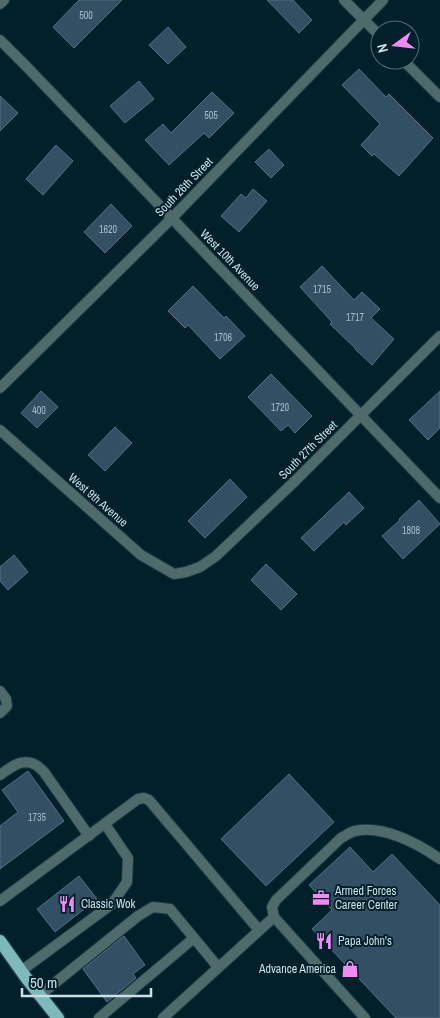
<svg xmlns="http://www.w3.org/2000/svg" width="440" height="1018" viewBox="0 0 440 1018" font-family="'Archivo Narrow',sans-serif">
<rect width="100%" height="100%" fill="#022029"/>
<path fill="#334f64" stroke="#527086" d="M79,0H122L74,48L53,27Z
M267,0H293L312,20L299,33Z
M168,27L186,47L168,64L149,45Z
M359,69L386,97L389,94L433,138L399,176L374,154L372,156L361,145L380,124L342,85Z
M139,81L154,99L125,123L110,106Z
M212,92L234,113L209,138L204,133L169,165L145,140L163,124L171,133Z
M0,96L18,113L0,131Z
M56,145L73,161L43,195L26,179Z
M269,149L284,165L271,178L255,162Z
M253,189L267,201L239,232L221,216L241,194L246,198Z
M111,204L132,226L105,253L84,232Z
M322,266L354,300L362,292L380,309L371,318L394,339L372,365L355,349V348L330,324L332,322L300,287Z
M193,286L224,318L226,316L245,336L220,359L188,325L185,328L168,311Z
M271,374L312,416L295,433L288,425L281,431L248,397Z
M41,391L58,407L37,428L21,413Z
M440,391V428L428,440L409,420Z
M115,427L132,443L105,471L88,455Z
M230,479L247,497L205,538L188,521Z
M349,492L364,508L346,525L344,522L314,551L301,538Z
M419,500L440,524L403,559L382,536L400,520L399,519Z
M14,555L28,572L8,590L0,581V567Z
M266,564L297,594L281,610L251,580Z
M28,771L64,821L0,869V826L18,812L2,790Z
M289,774L334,822L266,886L221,839Z
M350,847L373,872L392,854L440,905V1018H396L312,929L332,910L309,885Z
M79,876L97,899L55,932L37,909Z
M124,936L145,965L133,974L136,978L107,1002L83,969Z"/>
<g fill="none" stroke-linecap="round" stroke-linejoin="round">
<g stroke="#1e3b43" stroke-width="12">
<path id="service" d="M0,691L6,699L7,706L0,713
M0,775C10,768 21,758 34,764C37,765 41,769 44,772L89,836
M0,901L138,799L144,798L149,800L259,930
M274,917L272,907L276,900L341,838C345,836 350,832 355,831C383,825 417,843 440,859
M194,938L218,967
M21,971L112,904L127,882L128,858L105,824
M40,995L138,916L153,907L170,909L194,938L99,1018
M163,1018L274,917L365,1018"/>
</g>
<g stroke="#1e3b43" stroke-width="12">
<path id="minor" d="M344,0L380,36
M0,4L4,0
M0,40L26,66L440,498
M403,60L440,97
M0,388L172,218L383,0
M0,430L141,555L174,574L186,572L200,567L216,556L294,482L440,336"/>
</g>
<g stroke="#1e3b43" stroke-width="15">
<path id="primary" d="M0,941L27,979L58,1018"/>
</g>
<use href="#service" stroke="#4e6a6a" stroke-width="10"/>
<use href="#minor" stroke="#4e6a6a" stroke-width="10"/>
<use href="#primary" stroke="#7eb9bb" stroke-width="12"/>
</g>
<defs>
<g id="office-bare" transform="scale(1.35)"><path d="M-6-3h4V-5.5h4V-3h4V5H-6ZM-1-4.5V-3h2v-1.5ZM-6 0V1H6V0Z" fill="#f28af3" stroke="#022029" stroke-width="2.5" paint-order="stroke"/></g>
<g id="restaurant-bare" transform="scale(1.35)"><path d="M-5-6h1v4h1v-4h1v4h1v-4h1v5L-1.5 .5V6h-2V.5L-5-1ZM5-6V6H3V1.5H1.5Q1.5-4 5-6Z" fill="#f28af3" stroke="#022029" stroke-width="2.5" paint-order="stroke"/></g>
<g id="shop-bare" transform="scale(1.35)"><path d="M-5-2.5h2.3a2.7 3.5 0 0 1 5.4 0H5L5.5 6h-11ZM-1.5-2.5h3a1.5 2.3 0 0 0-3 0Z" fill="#f28af3" stroke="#022029" stroke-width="2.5" paint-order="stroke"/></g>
</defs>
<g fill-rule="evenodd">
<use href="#office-bare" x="321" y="898"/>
<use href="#restaurant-bare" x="67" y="904"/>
<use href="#restaurant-bare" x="324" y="941"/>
<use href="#shop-bare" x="350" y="969"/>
</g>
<g text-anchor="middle" stroke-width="4" stroke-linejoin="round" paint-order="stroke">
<g font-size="10" fill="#a4bbc6">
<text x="86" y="19">500</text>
<text x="211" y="119">505</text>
<text x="108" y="233">1620</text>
<text x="322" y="293">1715</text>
<text x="355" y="321">1717</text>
<text x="223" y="341">1706</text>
<text x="280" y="411">1720</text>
<text x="39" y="414">400</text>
<text x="411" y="534">1808</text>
<text x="37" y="821">1735</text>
</g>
<g font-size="12" fill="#cadfe6" stroke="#022029">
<text transform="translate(184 187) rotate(-46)" y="4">South 26th Street</text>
<text transform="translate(230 260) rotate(46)" y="4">West 10th Avenue</text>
<text transform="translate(308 450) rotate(-45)" y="4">South 27th Street</text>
<text transform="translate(98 500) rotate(41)" y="4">West 9th Avenue</text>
</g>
<g font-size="12" fill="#cadfe6" stroke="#022029" text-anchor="start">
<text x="335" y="895">Armed Forces<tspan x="335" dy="14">Career Center</tspan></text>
<text x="81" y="908">Classic Wok</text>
<text x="338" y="945">Papa John's</text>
<text x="336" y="973" text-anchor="end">Advance America</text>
</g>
</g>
<g transform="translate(395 45) rotate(255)"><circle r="24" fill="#022029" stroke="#526c75"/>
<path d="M0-4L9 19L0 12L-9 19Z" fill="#f28af3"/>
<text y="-8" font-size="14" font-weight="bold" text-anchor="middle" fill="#cadfe6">N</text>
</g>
<path d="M22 988v8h129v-8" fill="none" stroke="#cadfe6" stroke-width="2.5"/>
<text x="30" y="988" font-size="15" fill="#cadfe6" stroke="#022029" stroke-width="4" paint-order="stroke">50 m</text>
</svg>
